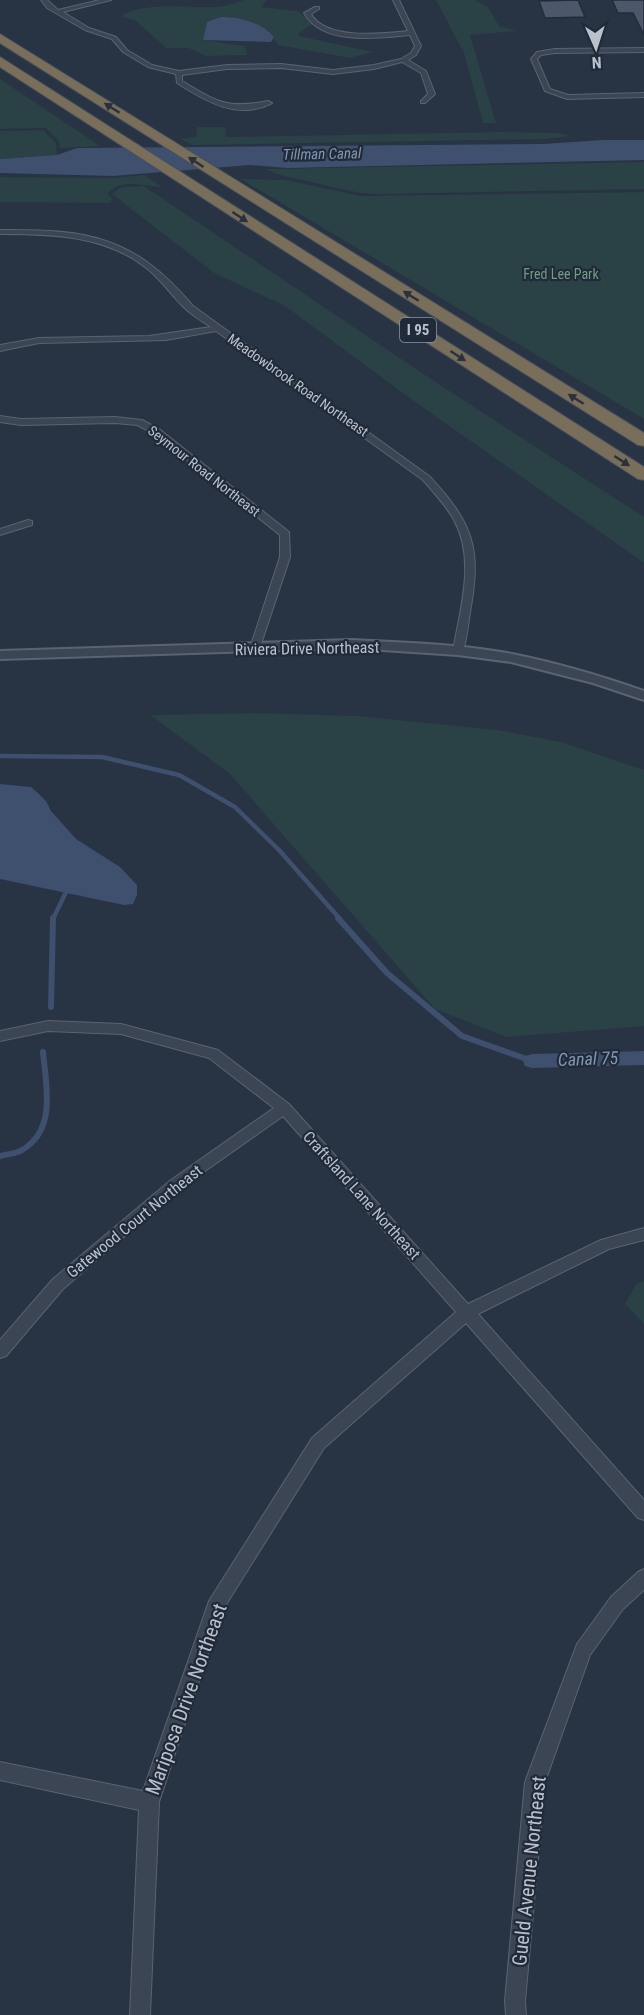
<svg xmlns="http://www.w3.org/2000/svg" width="644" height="2015" viewBox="0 0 644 2015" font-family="'Roboto Condensed',sans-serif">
<rect width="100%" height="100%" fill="#283344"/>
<path fill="#2a4145" d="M245,0H267L261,7L298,11L313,24L299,33V36L373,52L350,58L278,45C266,24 244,18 221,17L203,40L245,46L247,55L206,56L188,48H166L136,21L121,16C144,1 190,8 218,7C226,6 236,2 245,0Z
M436,0H475L488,7L499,26L517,31L470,35L496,123H483L464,53Z
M0,79L100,146L60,148L59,142L46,128L0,129Z
M197,127H225L226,137L501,132L560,133L571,136L545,139L193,145L180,139L196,137Z
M43,130L56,143L57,155L0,159V131Z
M644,162V189L380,194C357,194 337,188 315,183C297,178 282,178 266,169Z
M144,175L162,187C141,187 125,177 107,194L112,198L111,203L0,202V177L113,178Z
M241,179L286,180L361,196L644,192V419Z
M144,186L431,379L644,517V563L411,399L285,306L214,273L112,194L121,187Z
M256,713L357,716L498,730L561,742L644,770V1026L507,1037L435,1009L229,773L150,715Z
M644,1281V1324L625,1304L636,1284Z"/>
<path fill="#3e506d" d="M221,17C239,17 261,22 274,37L271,42L203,40L207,22Z
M603,140H644V160L287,168L250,165L113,176L0,173V159L57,155L77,148L543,144Z
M0,784L31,787L39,794L46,801L51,811L76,839L120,867L137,885V895L133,904L124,905L0,879Z"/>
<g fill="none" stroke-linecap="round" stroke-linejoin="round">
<path stroke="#3e506d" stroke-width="4.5" d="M0,756L102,757L179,775L235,807L279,850L340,919
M53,919L67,890"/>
<path stroke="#3e506d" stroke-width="6" d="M338,918L387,973L462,1036L532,1061
M51,1007L53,918
M0,1156C7,1154 16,1154 22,1150C57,1130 46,1085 43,1052"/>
<path fill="#3e506d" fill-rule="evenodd" d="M644,1051V1065L532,1068L525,1066L523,1061L525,1056L532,1054Z"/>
</g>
<path fill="#4c576a" stroke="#232c3b" stroke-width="1.5" d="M578,0L585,17L545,18L539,1Z
M612,0H644V35L633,13H618Z"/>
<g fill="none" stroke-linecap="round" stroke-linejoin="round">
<g stroke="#5b6371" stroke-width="2">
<path id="minor" d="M41,0H47L58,10L100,0H111L63,12L89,28L116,37L127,50L152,65L179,71L227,65L281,64L333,70L374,65L401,59L411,53L415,46L410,35C377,38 323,46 304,13L315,7H319V9L311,14C326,40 381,34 408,31L393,0H399L421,46L416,55L408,60L426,71L435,94L425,103H421V101L428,94L421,73L402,62L374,69L333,74L281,68L227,69L182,75V81C217,102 227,109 268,101L272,103C239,121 205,101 177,83L176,74L148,67L123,52L112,39L85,30L47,8Z
M644,48V52L555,53L541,55L537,59L550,89L568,95L644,93V97L567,99L545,91L531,59L537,52L555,49Z
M0,230C88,229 134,236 193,306L429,476C473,523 482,548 470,612C468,625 467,641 462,653L458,654L453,651C460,609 476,560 454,520C446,505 434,493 423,480L216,331L166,340L39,343L0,351V345L39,338L149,336L211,327C203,322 195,317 188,311C174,299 164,283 150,271C108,235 52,234 0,234Z
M0,416L21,419L115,417L142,420L159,429L289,532L290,557L259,650L255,651L250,648L280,557V535L153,433L137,425L115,423L21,425L0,422Z
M28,520L32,521V525L0,535V529Z
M48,1021L121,1024L218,1050L289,1104L468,1304L601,1240L644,1228V1240L609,1249L478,1314L644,1500V1520L638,1518L466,1323L324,1448L222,1611L159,1802L150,2015H130L139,1810L0,1780V1762L143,1791L209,1601L312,1438L456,1312L283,1116L181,1188L63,1289L6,1356L0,1358V1340L53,1279L171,1180L274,1108L209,1058L121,1034L48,1031L0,1041V1031Z
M644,1569V1590L623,1609L590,1655L545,1782L525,2001L526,2015H506L505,2001L525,1782L577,1644L611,1597L638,1572Z"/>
</g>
<g stroke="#5b6371" stroke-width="4">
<path id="tertiary" d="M352,640C405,643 460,644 512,654C557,663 601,676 644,691V700L593,683L511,662L458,655L352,648L0,659V651Z"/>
</g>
<g stroke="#47505e" stroke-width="2">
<path id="motorway" d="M0,34L644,433V446L638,445L0,43Z
M0,57L644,467V480L638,479L0,67Z"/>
</g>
<use href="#minor" fill="#3c4554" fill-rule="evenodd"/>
<use href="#tertiary" fill="#3c4554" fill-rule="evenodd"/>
<use href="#motorway" fill="#796e5a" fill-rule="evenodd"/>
</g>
<defs><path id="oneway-solid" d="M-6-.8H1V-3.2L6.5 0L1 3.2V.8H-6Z" transform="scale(1.5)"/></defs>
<g fill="#2a313c">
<use href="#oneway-solid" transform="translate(112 108) rotate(-148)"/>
<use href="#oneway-solid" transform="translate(196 162) rotate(-147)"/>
<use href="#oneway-solid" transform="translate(240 217) rotate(33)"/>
<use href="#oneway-solid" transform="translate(411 296) rotate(-148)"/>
<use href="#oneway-solid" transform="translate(458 356) rotate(33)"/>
<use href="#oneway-solid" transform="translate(576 399) rotate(-148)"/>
<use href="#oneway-solid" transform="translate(622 461) rotate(33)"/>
</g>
<g text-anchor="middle" stroke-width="4.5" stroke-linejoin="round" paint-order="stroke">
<g font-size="14" fill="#719e7d" stroke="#212a39">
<text x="561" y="279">Fred Lee Park</text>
</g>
<g font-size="14" fill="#bac1cd" stroke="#212a39">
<text transform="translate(298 385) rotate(35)" y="5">Meadowbrook Road Northeast</text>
<text transform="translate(204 471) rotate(38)" y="5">Seymour Road Northeast</text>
</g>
<g font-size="15" font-style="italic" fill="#8296b3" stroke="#212a39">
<text transform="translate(322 154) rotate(-1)" y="5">Tillman Canal</text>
</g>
<rect fill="#212a39" stroke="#8c94a1" stroke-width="1.5" x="400" y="318" width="36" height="24" rx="4.5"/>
<g font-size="15" font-weight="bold" fill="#bac1cd">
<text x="418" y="335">I 95</text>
</g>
<g font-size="16" fill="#bac1cd" stroke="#212a39">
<text transform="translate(307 648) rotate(-1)" y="6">Riviera Drive Northeast</text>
<text transform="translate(362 1195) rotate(48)" y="6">Craftsland Lane Northeast</text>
<text transform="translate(134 1221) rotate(-39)" y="6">Gatewood Court Northeast</text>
</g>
<g font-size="18" font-style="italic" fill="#8296b3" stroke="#212a39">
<text transform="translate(588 1059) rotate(-2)" y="6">Canal 75</text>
</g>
<g font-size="20" fill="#bac1cd" stroke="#212a39">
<text transform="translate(186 1699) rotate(-70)" y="7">Mariposa Drive Northeast</text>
<text transform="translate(529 1871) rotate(-84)" y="7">Gueld Avenue Northeast</text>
</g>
</g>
<g transform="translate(596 48) rotate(177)" stroke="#212a39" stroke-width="4.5" paint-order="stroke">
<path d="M0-4.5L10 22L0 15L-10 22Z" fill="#bac1cd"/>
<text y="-9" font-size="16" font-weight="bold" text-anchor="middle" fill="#bac1cd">N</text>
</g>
</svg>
